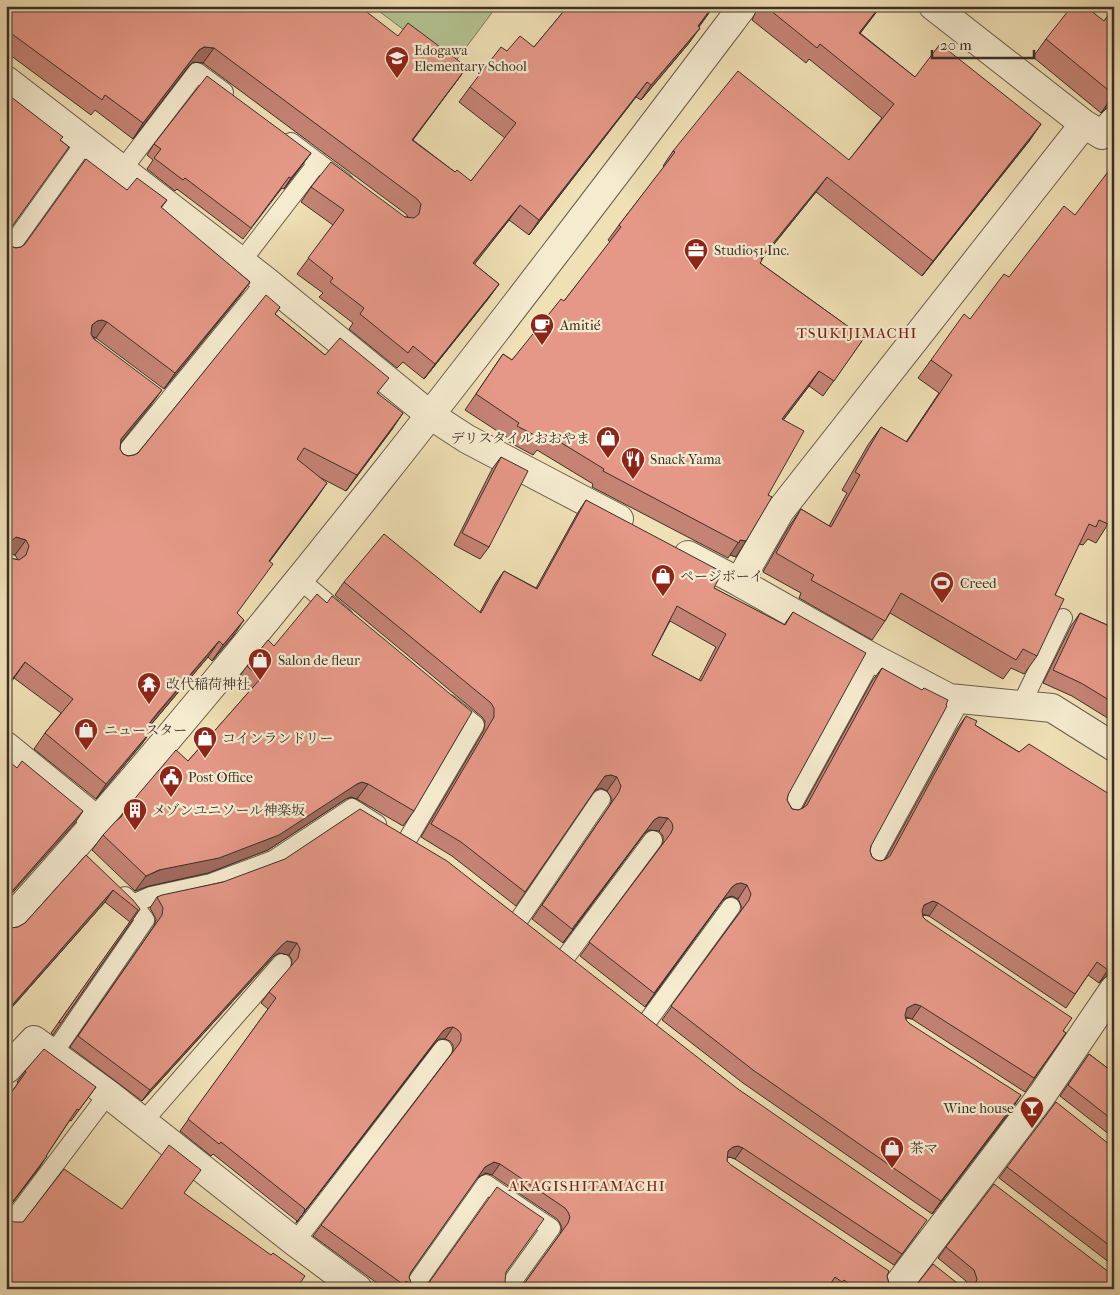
<svg xmlns="http://www.w3.org/2000/svg" width="1120" height="1295" viewBox="0 0 1120 1295" font-family="'IM FELL French Canon','Noto Serif JP',serif">
<rect width="100%" height="100%" fill="#f0e0b5"/>
<filter id="stains"><feTurbulence type="fractalNoise" baseFrequency=".004" numOctaves="4"/><feColorMatrix values="0 0 0 0 .2 0 0 0 0 .09 0 0 0 0 .02 0 0 0 .5 -.17"/></filter>
<radialGradient id="worn" r=".72"><stop offset=".6" stop-color="#630" stop-opacity="0"/><stop offset="1" stop-color="#630" stop-opacity=".3"/></radialGradient>
<path fill="#b4c392" stroke="#78795e" d="M372,6H497L452,66Z"/>
<g fill="none" stroke-linecap="round" stroke-linejoin="round">
<g stroke="#685b4c" stroke-width="20">
<path id="service" d="M291,142L344,182
M122,170L197,72L224,92
M6,253L86,141
M241,262L318,162
M119,461L266,281
M300,580L344,617
M1021,705L1063,618
M788,813L873,658
M406,842L475,725L449,704
M871,864L960,701
M133,904L151,896L211,883L273,860L352,808L377,824
M518,921L601,799
M565,958L653,840
M647,1022L731,907
M53,1054L145,920L133,904L125,896
M142,1123L282,963
M6,1222L10,1224L108,1094
M295,1242L443,1049
M412,1289L486,1184L551,1228L507,1289"/>
</g>
<g stroke="#685b4c" stroke-width="30">
<path id="minor" d="M933,6L1084,124L1102,135L1114,121
M6,80L266,281L430,415L467,439L619,519
M688,555L739,582L873,658L949,698L1052,708L1114,747
M739,582L780,511L1084,124
M6,746L99,822
M6,924C269,633 506,319 743,6
M7,1069L34,1040L108,1094L295,1242L358,1289
M895,1289L1042,1095L1114,989"/>
</g>
<use href="#service" stroke="#f5ebcf" stroke-width="18"/>
<use href="#minor" stroke="#f5ebcf" stroke-width="28"/>
</g>
<path fill="#c58374" stroke="#3b2f29" fill-rule="evenodd" d="M6,6L398,36L467,67L413,140L455,172L471,181L505,138L459,102L470,87L507,51L534,47L568,6H714L699,27L689,43L641,100L636,97L529,235L509,220L474,264L499,284L488,299L424,379L403,362L397,368L349,329L353,323L319,297L323,293L297,274L333,225L301,202L311,187L405,217H408L406,214L203,63L193,62L189,66L133,139L95,110L91,115L6,52Z
M758,6H881L860,33L915,77L1030,140L922,276L816,192L762,259L760,263L864,338L823,396L809,386L783,420L768,495L736,557L730,555L728,558L592,487L593,484L537,450L533,455L507,441L508,438L465,410L503,354L512,360L564,301L610,242L608,240L619,225L664,167L663,166L673,151L849,160L882,118L809,59L806,63L752,20L758,7Z
M1114,8V106H1109L1101,113L1033,57L1046,39L1104,21Z
M154,144L311,153L284,189L282,188L243,239L177,189L175,191L147,169L153,160L147,155Z
M127,190L167,200L161,208L250,282L239,297L164,389L96,338L92,336L151,405L121,442L120,449L123,454L128,456L134,455L138,453L280,307L275,314L325,355L378,393L393,428L346,491L319,477L316,499L270,561L237,613L234,635L212,661L208,657L149,727L152,730L141,745L96,799L34,749L45,733L61,713L14,678L6,688V238L10,246L16,248L21,247ZM7,553L15,555L18,560L10,558Z
M931,360L1110,469L1108,524L1096,543L1088,539L1083,545L1079,544L1055,595L1037,656L1024,674L1011,668L1003,679L890,613L885,621L872,640L799,598L801,593L763,572L788,528L801,509L829,526L847,493L842,490L868,445L881,427L906,442L939,393L918,378Z
M501,457L489,547L480,559L454,545L492,469Z
M586,500L714,588L784,625L793,612L788,795L787,800L792,809L798,810L802,809L872,681L882,668L871,846L870,851L872,857L876,860L881,861L885,860L957,729L966,716L975,725L1019,752L1114,797V974L1108,975L1099,983L1088,975L1066,1008L929,916L923,915V917L926,920L1066,1033L1025,1092L912,1019L906,1018V1020L910,1024L1012,1109L932,1214L743,1083L662,1020L740,912L742,908L738,899L732,896L726,898L722,901L645,1007L580,956L662,845L663,842V836L659,831L649,830L644,834L563,943L532,919L610,805L612,799L607,791L601,788L596,790L593,792L516,906L452,856L421,837L484,730L485,721L482,717L335,595L344,582L480,612L495,584L504,571L536,588L577,514ZM670,621L716,647L699,680L652,655Z
M1080,613L1114,628V722L1072,696L1043,683L1071,626Z
M247,666L414,811L403,826L357,799L351,797L346,799L268,850L208,873L149,886L135,891L92,850L103,835L119,819L125,810L188,761L249,692L236,681Z
M86,855L140,909L53,1035L51,1033L130,922L105,902L6,1014V925L11,928L18,927L25,923Z
M223,882L919,1231L894,1265L735,1159L730,1157L727,1158V1161L731,1165L887,1276L889,1284L893,1289H385L313,1236L452,1053L453,1051V1045L450,1041L445,1039H439L435,1043L296,1223L297,1221L213,1154L211,1156L180,1131L268,1009L261,1003L269,992L291,967L292,960L289,955L279,953L274,956L142,1101L70,1047L154,926L156,919L150,908L157,897ZM486,1173L492,1175L557,1219L560,1223L562,1228L560,1234L524,1284L520,1287L514,1288L508,1286L505,1282L419,1288L411,1283L409,1277L411,1272L477,1178Z
M1089,1054L1114,1073V1138L1060,1096Z
M25,1071L96,1087L71,1121L70,1120L46,1156L39,1168L6,1211V1100L18,1083L17,1082Z
M1114,1148V1266L999,1178L1007,1167Z
M946,1247L1114,1289H913L961,1286L966,1288L968,1287L966,1281L938,1258Z"/>
<path fill="#a06a5e" stroke="#3b2f29" d="M713,6H714L687,42L698,26Z
M880,6H881L849,48L859,33Z
M700,28L689,43L641,100L651,85Z
M204,47L214,48L203,63L193,62L189,66L133,139L143,123L199,50Z
M467,67L456,82L401,155L412,140Z
M647,82L636,97L529,235L539,220Z
M1114,94V106H1109L1101,113Z
M1041,124L1030,140L922,276L933,261Z
M311,153L303,164L284,189L291,178Z
M827,177L816,192L750,274L761,258Z
M520,205L509,220L463,279L473,263Z
M250,282L239,297L164,389L175,373Z
M499,284L488,299L424,379L435,364Z
M102,320L107,322L96,338L92,336H86L92,325L97,321Z
M819,371L809,386L772,435L782,419Z
M162,390L151,405L111,455L121,439Z
M403,413L393,428L346,491L357,475Z
M327,483L316,499L258,576L269,561Z
M16,537L26,540L15,555L6,553L9,543Z
M740,540L746,541L736,557L730,555Z
M244,620L234,635L212,661L223,645Z
M219,641L208,657L137,741L147,726Z
M25,662L14,678L6,688L11,681Z
M152,730L141,745L96,799L106,784Z
M611,775L617,777L607,791L601,788L596,790L592,793L602,780L605,776Z
M362,782L368,784L357,799L351,797L346,799L268,850L208,873L149,886L135,891L146,876Z
M83,811L75,823L6,900V898Z
M659,817L668,818L659,831L649,830L644,834L563,943L654,820Z
M741,883L747,885L738,899L732,896L726,898L722,901L645,1007L732,887L736,884Z
M113,890L105,902L6,1014V1012Z
M933,901L938,903L929,916L923,914L914,919L924,905Z
M287,941L297,943L289,955L279,953L274,956L142,1101L150,1090L282,945Z
M1114,965V974L1108,975L1099,983L1108,970Z
M915,1004L921,1006L912,1019L906,1017L897,1022L907,1008Z
M453,1027L445,1039H439L435,1043L296,1223L443,1031L447,1028Z
M1021,1095L1012,1109L932,1214L941,1201Z
M738,1146L743,1148L735,1159L730,1157L725,1158L728,1151L733,1147Z
M47,1156L39,1168L6,1211V1204Z
M494,1162L500,1164L492,1175L486,1173L477,1178L485,1167Z"/>
<path fill="#e59887" stroke="#3b2f29" fill-rule="evenodd" d="M6,6H359L398,36L408,23L467,67L412,140L455,172L457,170L471,181L516,123L470,87L501,47L507,51L520,36L534,47L568,6H713L698,26L700,28L651,85L647,82L539,220L520,205L473,263L499,284L435,364L413,346L408,353L360,314L364,308L330,282L333,278L308,258L344,210L311,187L331,162L405,217L414,218L419,214L421,204L417,199L214,48L204,47L199,50L143,123L105,95L102,100L12,34L6,42Z
M765,6H880L859,33L915,77L940,44L1041,124L933,261L827,177L761,258L762,260L760,263L864,338L834,381L819,371L782,419L804,431L768,495L772,497L746,541L740,540L739,543L603,471L604,469L547,434L544,440L517,426L519,423L476,394L503,354L512,360L561,299L564,301L621,227L619,225L675,152L673,151L738,71L849,160L894,104L820,44L817,48Z
M1072,6H1085L1104,21L1114,8L1113,94L1046,39Z
M207,76L311,153L291,178L289,177L251,228L185,178L183,180L154,158L161,149L154,144Z
M6,93L63,137L60,140L69,147L8,232L6,237Z
M86,159L127,190L137,178L167,200L161,207L250,282L175,373L107,322L102,320L97,321L92,325L91,334L94,339L162,390L121,439L120,449L123,454L128,456L134,455L138,453L266,295L280,307L275,314L325,355L340,338L389,378L377,393L403,413L357,475L304,448L297,459L327,483L269,561L273,564L237,613L244,620L223,645L219,641L159,711L147,726L152,730L106,784L45,733L73,699L25,662L11,681L6,677V238L10,246L16,248L21,247L25,244ZM16,537L26,540L29,546L26,555L19,560L10,558L6,552L9,543Z
M1114,164V463L1109,469L1114,471V514L1108,524L1099,520L1096,527L1089,524L1055,595L1064,599L1037,656L1023,649L1016,660L901,593L885,621L811,580L814,575L776,553L801,509L831,527L860,475L855,472L881,427L907,442L952,375L931,360L964,314L970,319L1004,274L1009,277L1064,206L1075,215Z
M501,457L528,471L489,547L462,533Z
M586,500L722,572L714,588L785,625L793,612L866,653L788,795L787,800L792,809L798,810L803,808L807,805L882,668L922,690L924,688L948,700L946,705L947,706L871,846L870,851L872,857L876,860L881,861L886,859L890,856L966,716L977,721L975,725L1019,752L1029,744L1114,797V965L1108,970L1097,962L1075,994L938,903L933,901L924,905L922,911L923,917L926,920L1072,1018L1063,1031L1066,1033L1034,1078L921,1006L915,1004L907,1008L905,1015L906,1020L910,1024L1021,1095L941,1201L753,1070L671,1006L749,900L751,894L747,885L741,883L736,884L732,887L654,993L589,942L671,833L673,828L672,823L668,818L659,817L654,820L572,929L542,905L619,792L621,786L617,777L611,775L605,776L602,780L525,892L461,842L431,824L494,717V708L491,703L344,582L384,534L481,613L504,571L537,589ZM677,606L726,634L701,681L652,655Z
M317,594L327,603L332,596L472,712L414,811L368,784L362,782L357,784L279,835L219,858L159,870L146,876L103,835L115,822L121,817L125,810L176,750L188,761L261,678L247,666L268,640L274,646Z
M1080,613L1114,628V703L1081,683L1053,670Z
M6,759L17,768L22,761L83,811L6,898Z
M360,809L447,861L738,1089L927,1220L902,1254L743,1148L738,1146L733,1147L728,1151L727,1161L731,1165L889,1271L887,1276L889,1284L893,1289H856L844,1280L842,1282L835,1277L827,1289H416L406,1281L404,1285L321,1225L459,1044L461,1040V1034L458,1030L453,1027L447,1028L443,1031L304,1212L305,1209L221,1142L219,1144L188,1119L276,998L269,992L298,958L300,949L297,943L287,941L282,945L150,1090L78,1036L162,915L163,908L157,897L162,895L223,882L285,859ZM494,1162L500,1164L565,1208L568,1212L570,1217L568,1223L524,1284L520,1287L514,1288L508,1286L505,1282L506,1272L544,1219L497,1187L428,1284L424,1287L419,1288L411,1283L409,1277L411,1272L485,1167Z
M86,855L133,900L140,909L61,1023L59,1022L138,910L113,890L6,1012V925L11,928L18,927L25,923Z
M44,1049L96,1087L79,1110L77,1109L46,1156H47L14,1200L9,1202L6,1204V1100L26,1072L25,1071Z
M1089,1054L1114,1073V1121L1068,1085Z
M1056,1102L1114,1148V1249L1007,1167Z
M169,1145L201,1170L184,1193L271,1255L273,1253L305,1276L296,1289H6V1217L14,1222H23L64,1169L122,1209Z
M994,1184L1114,1276V1289H913L933,1264L961,1286L966,1288L975,1285L977,1279L974,1270L946,1247Z"/>
<defs>
<g id="school-pin" transform="scale(1.25)"><path d="M0 17L-7.5 6A9.5 9.5 0 1 1 7.5 6Z" fill="#8f2418" stroke="#f5ebcf"/><path d="M0-5L7-2L0 1L-7-2ZM-4 1L0 2.5L4 1V4Q0 6-4 4Z" fill="#fff"/></g>
<g id="office-pin" transform="scale(1.25)"><path d="M0 17L-7.5 6A9.5 9.5 0 1 1 7.5 6Z" fill="#8f2418" stroke="#f5ebcf"/><path d="M-6-3h4V-5.5h4V-3h4V5H-6ZM-1-4.5V-3h2v-1.5ZM-6 0V1H6V0Z" fill="#fff"/></g>
<g id="cafe-pin" transform="scale(1.25)"><path d="M0 17L-7.5 6A9.5 9.5 0 1 1 7.5 6Z" fill="#8f2418" stroke="#f5ebcf"/><path d="M-5.5-4.5H6V0H3Q3 3.5 0 3.5H-2.5Q-5.5 3.5-5.5 0ZM3-3.2v2h1.7v-2ZM-6 4.5H4V6H-6Z" fill="#fff"/></g>
<g id="shop-pin" transform="scale(1.25)"><path d="M0 17L-7.5 6A9.5 9.5 0 1 1 7.5 6Z" fill="#8f2418" stroke="#f5ebcf"/><path d="M-5-2.5h2.3a2.7 3.5 0 0 1 5.4 0H5L5.5 6h-11ZM-1.5-2.5h3a1.5 2.3 0 0 0-3 0Z" fill="#fff"/></g>
<g id="restaurant-pin" transform="scale(1.25)"><path d="M0 17L-7.5 6A9.5 9.5 0 1 1 7.5 6Z" fill="#8f2418" stroke="#f5ebcf"/><path d="M-5-6h1v4h1v-4h1v4h1v-4h1v5L-1.5 .5V6h-2V.5L-5-1ZM5-6V6H3V1.5H1.5Q1.5-4 5-6Z" fill="#fff"/></g>
<g id="stadium-pin" transform="scale(1.25)"><path d="M0 17L-7.5 6A9.5 9.5 0 1 1 7.5 6Z" fill="#8f2418" stroke="#f5ebcf"/><path d="M0-5a6.5 5 0 1 0 0 10a6.5 5 0 1 0 0-10ZM-3.5-1.8h7v3.6h-7Z" fill="#fff"/></g>
<g id="temple-pin" transform="scale(1.25)"><path d="M0 17L-7.5 6A9.5 9.5 0 1 1 7.5 6Z" fill="#8f2418" stroke="#f5ebcf"/><path d="M0-6L5-2H3V0L6.5 2.5H4V6H1.5V3h-3V6H-4V2.5H-6.5L-3 0V-2H-5Z" fill="#fff"/></g>
<g id="civic-pin" transform="scale(1.25)"><path d="M0 17L-7.5 6A9.5 9.5 0 1 1 7.5 6Z" fill="#8f2418" stroke="#f5ebcf"/><path d="M-.6-6.5H3V-4.5H.6V-3L4-1V1h2V6H-6V1h2V-1L-.6-3ZM-1.2 2.5V6h2.4V2.5Z" fill="#fff"/></g>
<g id="building-pin" transform="scale(1.25)"><path d="M0 17L-7.5 6A9.5 9.5 0 1 1 7.5 6Z" fill="#8f2418" stroke="#f5ebcf"/><path d="M-4-6H4V6H1V3H-1V6H-4ZM-2.5-4.3h1.7v1.8h-1.7ZM.8-4.3h1.7v1.8H.8ZM-2.5-1h1.7V.8h-1.7ZM.8-1h1.7V.8H.8Z" fill="#fff"/></g>
<g id="bar-pin" transform="scale(1.25)"><path d="M0 17L-7.5 6A9.5 9.5 0 1 1 7.5 6Z" fill="#8f2418" stroke="#f5ebcf"/><path d="M-6-5H6L.8 .8V4.5H3.5V6h-7V4.5H-.8V.8Z" fill="#fff"/></g>
</defs>
<g fill-rule="evenodd">
<use href="#school-pin" x="397" y="58"/>
<use href="#office-pin" x="696" y="250"/>
<use href="#cafe-pin" x="542" y="325"/>
<use href="#shop-pin" x="608" y="438"/>
<use href="#restaurant-pin" x="633" y="459"/>
<use href="#shop-pin" x="663" y="576"/>
<use href="#stadium-pin" x="942" y="583"/>
<use href="#shop-pin" x="260" y="660"/>
<use href="#temple-pin" x="149" y="684"/>
<use href="#shop-pin" x="86" y="730"/>
<use href="#shop-pin" x="205" y="738"/>
<use href="#civic-pin" x="171" y="777"/>
<use href="#building-pin" x="135" y="810"/>
<use href="#bar-pin" x="1032" y="1108"/>
<use href="#shop-pin" x="892" y="1148"/>
</g>
<g text-anchor="middle" stroke-width="4.5" stroke-linejoin="round" paint-order="stroke">
<g font-size="14" fill="#3b2f29" stroke="#f5ebcf" text-anchor="start">
<text x="414" y="55">Edogawa<tspan x="414" dy="16">Elementary School</tspan></text>
<text x="714" y="255">Studio51 Inc.</text>
<text x="560" y="330">Amitié</text>
<text x="590" y="443" text-anchor="end">デリスタイルおおやま</text>
<text x="650" y="464">Snack Yama</text>
<text x="680" y="581">ページボーイ</text>
<text x="960" y="588">Creed</text>
<text x="278" y="665">Salon de fleur</text>
<text x="166" y="689">改代稲荷神社</text>
<text x="104" y="735">ニュースター</text>
<text x="222" y="743">コインランドリー</text>
<text x="188" y="782">Post Office</text>
<text x="152" y="815">メゾンユニソール神楽坂</text>
<text x="1014" y="1113" text-anchor="end">Wine house</text>
<text x="910" y="1153">茶マ</text>
</g>
<g font-size="15" letter-spacing="1" fill="#7a1f14" stroke="#f5ebcf">
<text x="857" y="338">TSUKIJIMACHI</text>
<text x="587" y="1191">AKAGISHITAMACHI</text>
</g>
</g>
<rect width="1120" height="1295" fill="none" stroke="#f0e0b5" stroke-width="25"/>
<rect x="8" y="8" width="1105" height="1280" fill="none" stroke="#3b2f29" stroke-width="2.5"/>
<rect x="12" y="12" width="1095" height="1270" fill="none" stroke="#3b2f29"/>
<path d="M932 50v8h102v-8" fill="none" stroke="#3b2f29" stroke-width="2.5"/>
<text x="940" y="50" font-size="15" fill="#3b2f29" stroke="#f5ebcf" stroke-width="4" paint-order="stroke">20 m</text>
<rect width="100%" height="100%" filter="url(#stains)"/>
<rect width="100%" height="100%" fill="url(#worn)"/>
</svg>
